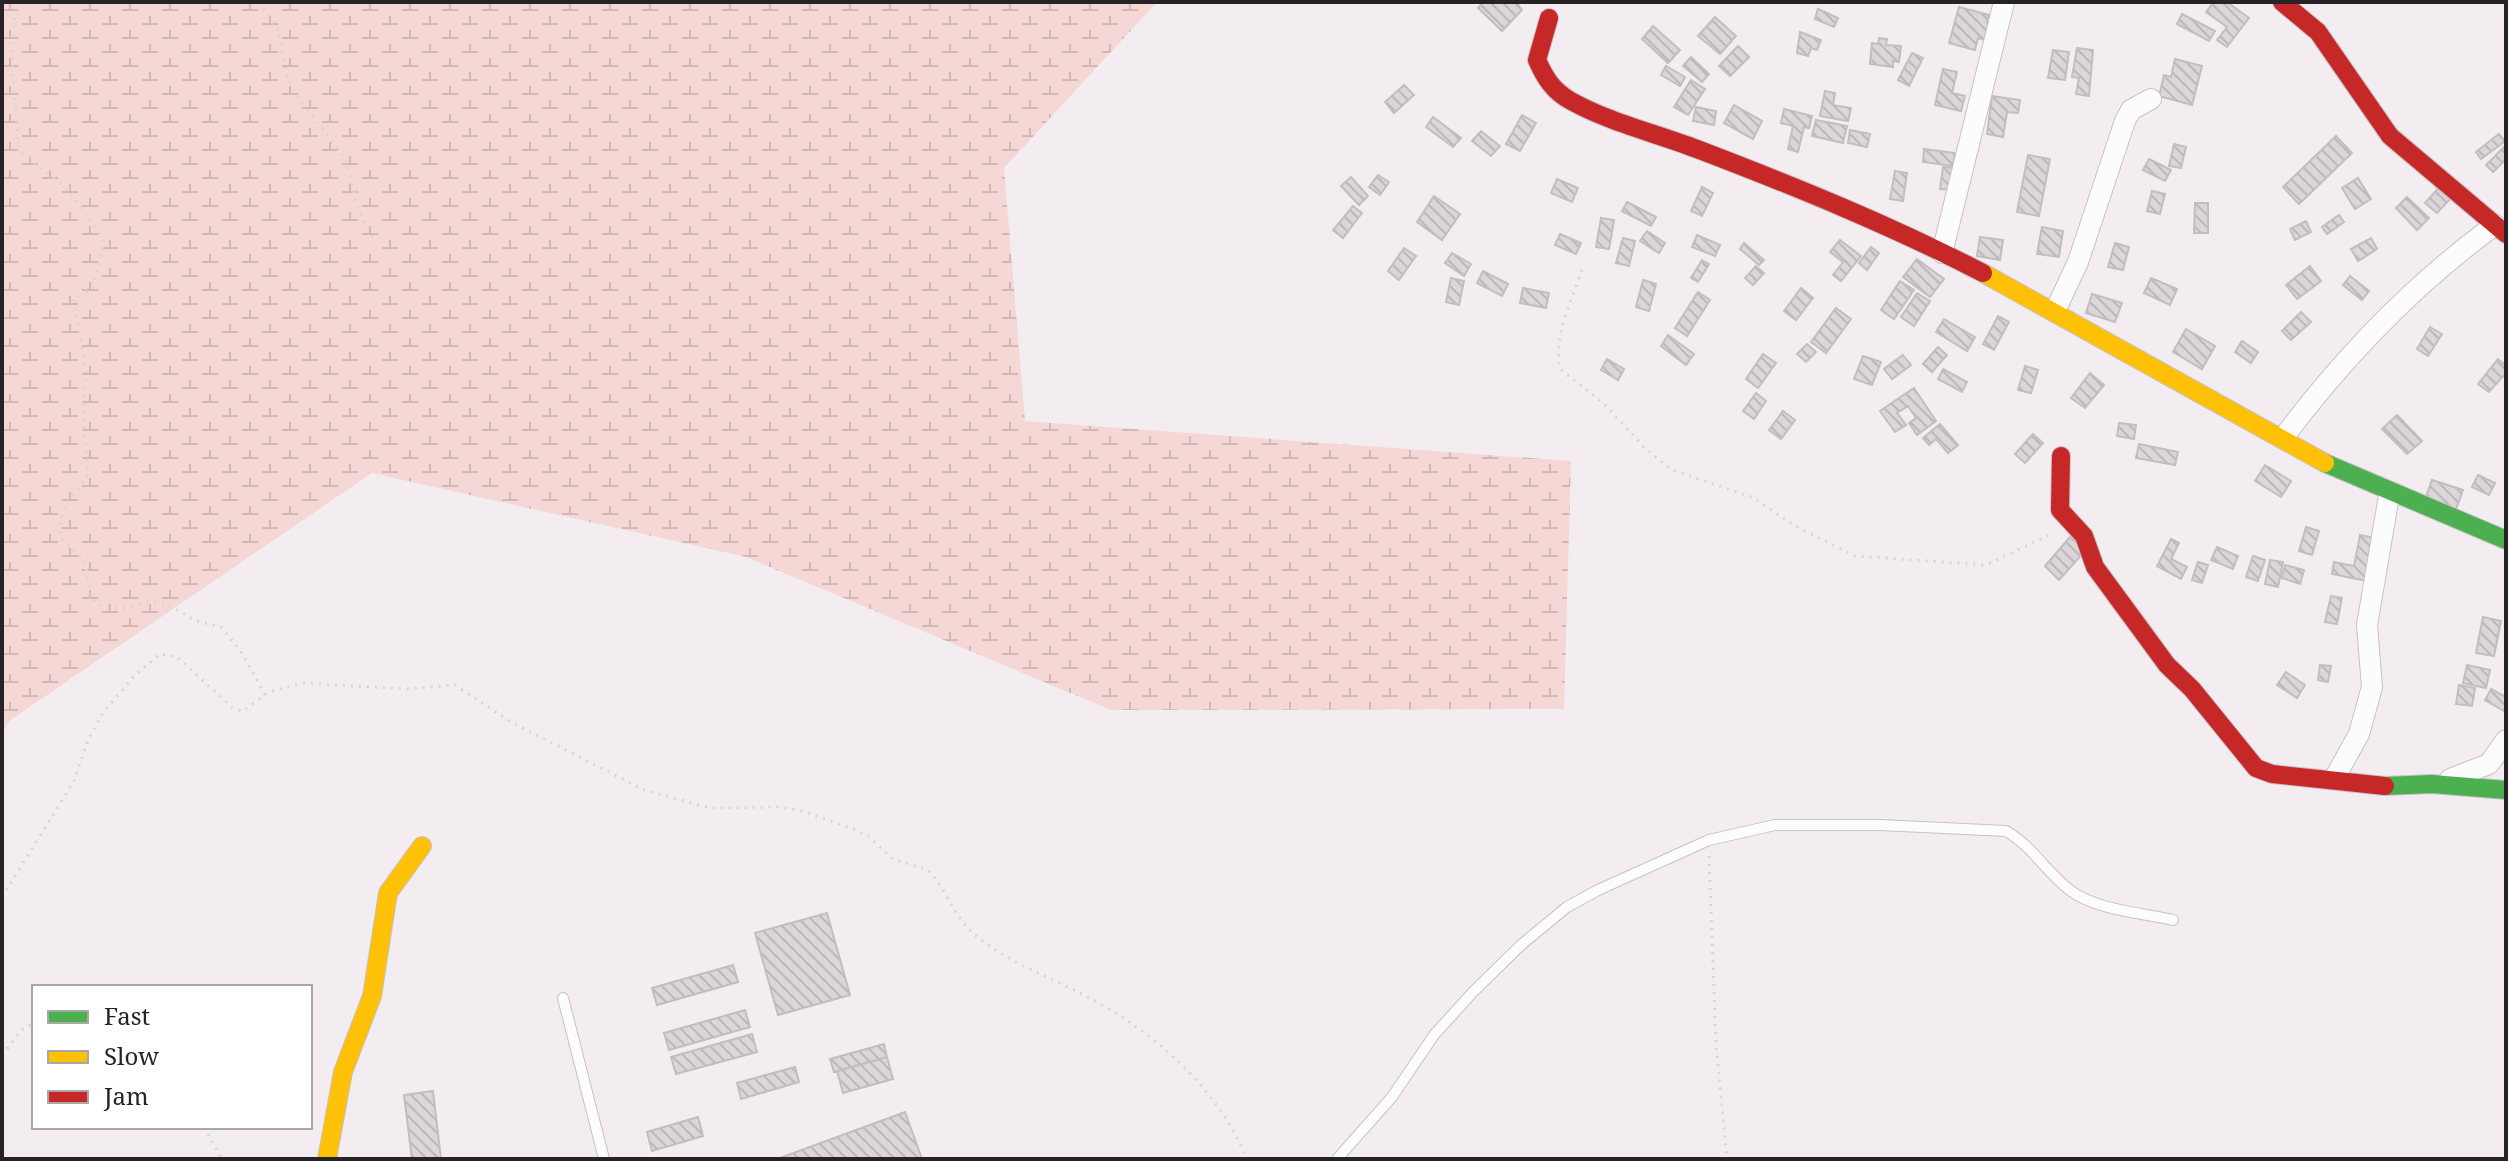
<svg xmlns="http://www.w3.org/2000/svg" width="2508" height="1161" viewBox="0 0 2508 1161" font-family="'Noto Serif',serif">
<defs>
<pattern id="wetland-marsh" width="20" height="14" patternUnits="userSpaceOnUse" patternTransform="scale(2)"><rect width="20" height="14" fill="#f5d8d5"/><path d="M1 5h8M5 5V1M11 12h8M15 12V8" fill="none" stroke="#d2b9b7"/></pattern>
<pattern id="building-back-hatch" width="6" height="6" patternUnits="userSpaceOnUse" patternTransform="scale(2)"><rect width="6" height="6" fill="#dcd6da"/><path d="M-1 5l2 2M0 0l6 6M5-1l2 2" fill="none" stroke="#bdb7bb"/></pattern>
</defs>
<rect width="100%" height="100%" fill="#f3edf2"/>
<path fill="url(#wetland-marsh)" d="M2,2H1157L1004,168L1025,421L1571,461L1564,709L1111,710L746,557L372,473L9,721L2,733Z"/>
<path fill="url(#building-back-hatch)" stroke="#c2bdbf" stroke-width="2" d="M1483,2H1516L1522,10L1502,31L1478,8Z
M2214,2H2227L2249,18L2227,47L2217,40L2227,27L2206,12Z
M1959,7L1989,15L1987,23L1993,25L1988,41L1978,38L1975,50L1949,43Z
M1818,9L1838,18L1834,27L1815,19Z
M2182,14L2215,31L2209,41L2177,24Z
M1715,17L1736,36L1720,54L1698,36Z
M1653,26L1680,50L1668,63L1642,39Z
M1800,32L1821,40L1817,50L1811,48L1808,56L1797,53Z
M1879,38L1887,39L1886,45L1901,46L1899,62L1893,61V67L1870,64L1872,43L1878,44Z
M1738,46L1749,57L1730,76L1719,66Z
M2077,48L2093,50L2089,96L2076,94L2079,78L2072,77Z
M2053,50L2069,52L2065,80L2048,78Z
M1912,53L1923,58L1909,86L1898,80Z
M1691,57L1709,74L1702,82L1683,66Z
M2175,59L2202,66L2192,105L2159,96L2164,75L2171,77Z
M1666,66L1685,77L1680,86L1661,75Z
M1943,69L1957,72L1952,93L1965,96L1961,111L1935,105Z
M1691,80L1705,89L1688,115L1674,107Z
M1404,85L1414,95L1394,113L1385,102Z
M1825,91L1835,93L1833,105L1851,108L1848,121L1820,116Z
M1992,96L2020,100L2018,113L2007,112L2003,137L1987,134Z
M1734,105L1762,121L1753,139L1724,123Z
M1696,107L1716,111L1714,125L1693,121Z
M1784,109L1812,116L1809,128L1804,127L1798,152L1788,149L1793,126L1781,123Z
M1522,115L1536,123L1520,151L1506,144Z
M1433,117L1461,138L1453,147L1426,127Z
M1816,120L1847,126L1843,143L1812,136Z
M1850,130L1870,134L1867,147L1848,143Z
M1481,131L1500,146L1491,156L1472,141Z
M2499,134L2505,141L2481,159L2476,152Z
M2336,136L2352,153L2299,204L2283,187Z
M2174,144L2186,147L2181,168L2169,166Z
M2506,145V159L2493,172L2486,165Z
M1924,149L1955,153L1953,166L1923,162Z
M2028,155L2050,159L2039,216L2017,212Z
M2149,159L2171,170L2165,181L2143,170Z
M1943,167L1955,168L1952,190L1940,189Z
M1895,171L1907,173L1903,201L1890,199Z
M1378,175L1389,182L1380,195L1369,187Z
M1351,177L1368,196L1359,205L1341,186Z
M2358,178L2371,199L2355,209L2342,188Z
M1557,179L1578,188L1572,202L1551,193Z
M2443,183L2455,194L2437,213L2425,203Z
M1702,187L1713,193L1702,216L1691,211Z
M2152,191L2165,194L2160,214L2147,211Z
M1434,196L1460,214L1442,240L1417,222Z
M2407,197L2429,218L2417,230L2396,208Z
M1627,202L1656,217L1651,226L1622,211Z
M2195,203H2208V233H2194Z
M1353,206L1362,213L1343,238L1333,230Z
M2339,215L2344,222L2327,234L2322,227Z
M1601,218L1614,220L1609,249L1596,247Z
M2306,221L2311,232L2295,240L2290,229Z
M2042,227L2063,231L2059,257L2037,254Z
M1647,231L1665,243L1659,253L1640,241Z
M1560,234L1581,243L1576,254L1555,245Z
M1697,235L1720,245L1715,256L1692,247Z
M1980,237L2003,240L2000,260L1977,256Z
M1623,238L1635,241L1629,266L1616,263Z
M2371,238L2377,249L2358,261L2351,249Z
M1840,240L1861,256L1841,281L1833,275L1843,262L1830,252Z
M1744,243L1764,260L1759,265L1740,249Z
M2115,243L2129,247L2123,270L2108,267Z
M1871,247L1879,253L1867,270L1859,263Z
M1404,248L1416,256L1399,280L1388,271Z
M1452,253L1471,264L1464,276L1445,263Z
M1917,259L1944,279L1930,297L1903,277Z
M1702,260L1709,264L1698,282L1691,278Z
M1756,266L1764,273L1753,285L1745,278Z
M2310,266L2321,281L2297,299L2286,285Z
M1483,271L1508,284L1502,296L1477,283Z
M2350,276L2369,291L2362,300L2343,285Z
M1451,278L1464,281L1459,305L1446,302Z
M2151,278L2177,289L2170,305L2144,293Z
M1643,280L1656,284L1649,311L1636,307Z
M1900,281L1914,290L1894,319L1881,310Z
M1523,288L1549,293L1546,308L1520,303Z
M1801,288L1813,298L1796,320L1784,311Z
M1698,292L1710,300L1687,336L1675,328Z
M1917,293L1930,301L1914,326L1901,317Z
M2092,294L2122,303L2115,322L2086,313Z
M1836,308L1851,319L1826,353L1811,342Z
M2301,312L2311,322L2291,340L2282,331Z
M1998,316L2009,322L1994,350L1983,344Z
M1944,319L1975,337L1967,351L1936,332Z
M2430,327L2442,334L2428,356L2417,349Z
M2186,329L2215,346L2202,369L2173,352Z
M1668,335L1694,354L1686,365L1661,346Z
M2242,341L2258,352L2251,363L2235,352Z
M1807,344L1816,352L1806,362L1797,354Z
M1938,347L1947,355L1932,372L1923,364Z
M1763,354L1776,363L1758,388L1746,379Z
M1903,355L1911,365L1892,379L1884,369Z
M1863,356L1881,362L1872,385L1854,379Z
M1607,359L1624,369L1618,380L1601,370Z
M2498,359L2506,366V378L2503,376L2489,392L2478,384Z
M2025,366L2038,370L2031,393L2018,390Z
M1943,369L1967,382L1962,392L1938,379Z
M2090,373L2104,385L2085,408L2071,398Z
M1914,388L1936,421L1917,435L1909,423L1916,418L1908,406L1897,413L1906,425L1895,432L1880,411Z
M1756,393L1766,401L1754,419L1743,411Z
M1783,411L1795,420L1781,439L1769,430Z
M2397,415L2422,441L2407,454L2382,429Z
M2119,423L2136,425L2134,439L2117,436Z
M1940,424L1958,445L1948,453L1936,439L1929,445L1923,438Z
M2033,434L2043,443L2025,463L2015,454Z
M2139,444L2178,452L2175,465L2136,458Z
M2265,465L2291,481L2281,497L2255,481Z
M2478,475L2495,483L2489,495L2472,487Z
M2432,480L2463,490L2455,512L2424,502Z
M2306,527L2319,531L2312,555L2299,551Z
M2360,535L2375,538L2367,581L2332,574L2334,562L2354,566Z
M2070,537L2085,551L2059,580L2045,566Z
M2171,539L2179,543L2171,559L2187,567L2181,579L2157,566Z
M2217,547L2238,556L2233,569L2211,560Z
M2253,556L2265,560L2258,581L2246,577Z
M2270,560L2283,562L2278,587L2265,584Z
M2198,562L2208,565L2202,583L2192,580Z
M2285,565L2304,570L2300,584L2282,578Z
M2331,596L2342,598L2337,624L2325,622Z
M2483,617L2501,621L2494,656L2476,653Z
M2320,665L2331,666L2328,682L2318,680Z
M2467,665L2490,670L2486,688L2463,683Z
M2286,672L2305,685L2297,698L2277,685Z
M2459,685L2475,688L2472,706L2456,704Z
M2491,689L2506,697V712L2485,700Z
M827,913L850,995L778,1015L755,933Z
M733,965L738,982L657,1005L652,988Z
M745,1010L750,1027L669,1050L664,1033Z
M752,1034L757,1052L676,1074L671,1057Z
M884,1044L887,1057L834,1072L830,1059Z
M887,1057L893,1079L843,1093L837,1071Z
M795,1067L799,1082L741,1099L737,1083Z
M433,1091L441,1159H412L404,1095Z
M905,1112L922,1159H777Z
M698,1117L703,1136L652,1151L647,1132Z"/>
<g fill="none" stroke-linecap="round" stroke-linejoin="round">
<g stroke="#c6c2c6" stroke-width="12">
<path id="lane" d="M563,998L604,1159
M1337,1159L1392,1097L1434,1035L1473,992L1521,945L1567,907L1598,890L1709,840L1775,825H1880L2006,831C2032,846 2047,873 2071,891C2097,910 2142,913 2173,920"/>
</g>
<g stroke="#c6c2c6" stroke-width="22">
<path id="street" d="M1942,253L2004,2
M2055,311L2078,262L2125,121L2131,110L2151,99
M2283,438C2343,358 2414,284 2495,225
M2334,779L2359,734L2372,687L2367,625L2389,496
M2450,779L2489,764L2506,740"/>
</g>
<g stroke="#c6c2c6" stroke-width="20">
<path id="fast" d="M2325,463L2506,540
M2385,786L2432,784L2506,790"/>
</g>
<g stroke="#c6c2c6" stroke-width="20">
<path id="slow" d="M1983,273L2325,463
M327,1159L343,1072L372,996L388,893L422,846"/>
</g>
<g stroke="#c6c2c6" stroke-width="20">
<path id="jam" d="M2282,2L2318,32L2390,136L2506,234
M1549,18L1537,60C1545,78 1553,91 1571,101C1611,123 1655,133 1697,149C1794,186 1890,225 1983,273
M2061,456L2060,510L2084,536L2095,567L2167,665L2192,689L2256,768L2272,774L2385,786"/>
</g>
<path stroke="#d7d5d7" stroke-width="3" stroke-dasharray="2 6" stroke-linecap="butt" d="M16,2L12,65L19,149L70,192L104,240L93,287L74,300L86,373L83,415L88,473C73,503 58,498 62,539L85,561L90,592L96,603L106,608H127L150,601L166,604L197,621L221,627L240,650L265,695
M259,2L277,26L288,80L298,97L346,160L359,212L374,239
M1582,270C1572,300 1553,336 1560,369L1603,403L1644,447L1670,469L1754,498L1793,525L1855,556L1986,565L2049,535
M1709,856L1716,1043L1727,1159
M2,897L74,781L88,740L103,713L135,675L160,654L177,657L234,709L243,711L269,692L302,683L407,689L455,685L511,722L644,790L710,808L778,807L799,810L856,830L868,836L893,859L928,870C947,889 953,916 974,934C1002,959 1042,974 1076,991C1147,1026 1216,1084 1247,1159
M2,1055L22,1030L34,1023
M204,1127L222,1159"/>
<use href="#lane" stroke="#fdfcfd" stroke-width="10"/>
<use href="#street" stroke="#fdfcfd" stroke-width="20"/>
<use href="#fast" stroke="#4caf50" stroke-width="18"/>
<use href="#slow" stroke="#ffc107" stroke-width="18"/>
<use href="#jam" stroke="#c62828" stroke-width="18"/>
</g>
<rect width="2508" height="1161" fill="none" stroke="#262226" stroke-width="8"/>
<rect x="32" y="985" width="280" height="144" fill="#ffffff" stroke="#a8a7a8" stroke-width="2"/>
<rect x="48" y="1011" width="40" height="12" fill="#4caf50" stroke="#a8a7a8" stroke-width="2"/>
<text x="104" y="1025" font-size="24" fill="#262226">Fast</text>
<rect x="48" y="1051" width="40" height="12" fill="#ffc107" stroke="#a8a7a8" stroke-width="2"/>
<text x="104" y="1065" font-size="24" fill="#262226">Slow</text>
<rect x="48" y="1091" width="40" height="12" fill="#c62828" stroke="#a8a7a8" stroke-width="2"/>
<text x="104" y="1105" font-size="24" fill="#262226">Jam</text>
</svg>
